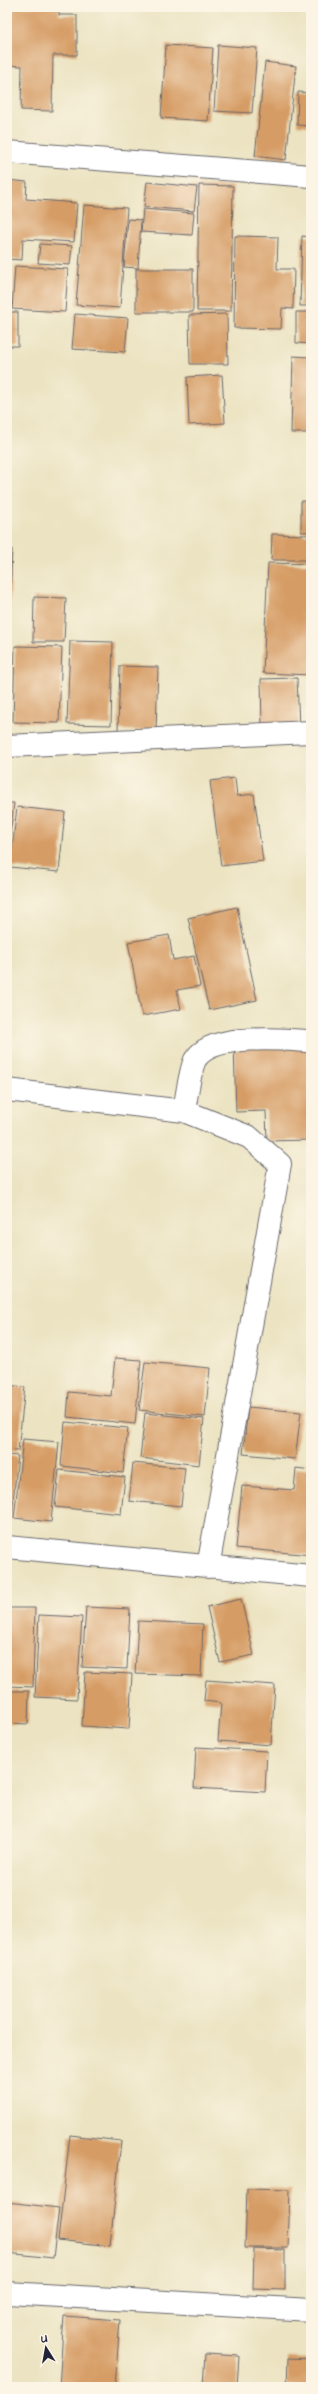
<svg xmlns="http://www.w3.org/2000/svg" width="318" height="2394" viewBox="0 0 318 2394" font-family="'Architects Daughter',sans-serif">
<rect width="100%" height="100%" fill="#fcf5e5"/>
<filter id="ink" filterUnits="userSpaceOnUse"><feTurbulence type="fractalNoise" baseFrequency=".025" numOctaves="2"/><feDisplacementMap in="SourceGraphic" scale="8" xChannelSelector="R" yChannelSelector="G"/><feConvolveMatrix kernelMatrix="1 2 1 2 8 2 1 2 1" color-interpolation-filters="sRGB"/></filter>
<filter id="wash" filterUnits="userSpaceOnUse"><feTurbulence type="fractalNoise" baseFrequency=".012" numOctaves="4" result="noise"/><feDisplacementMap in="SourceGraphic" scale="16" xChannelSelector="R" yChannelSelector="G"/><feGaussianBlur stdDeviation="0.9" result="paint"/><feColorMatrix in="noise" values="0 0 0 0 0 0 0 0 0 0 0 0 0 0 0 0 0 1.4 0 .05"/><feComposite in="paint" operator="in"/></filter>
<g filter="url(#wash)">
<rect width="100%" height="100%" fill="#ebe3c1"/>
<g id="blocks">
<path fill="#d69c65" d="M7,7H59V15H77V55H53L52,111L21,110L22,66L7,65Z
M166,45L213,48L208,121L161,118Z
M218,45L257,48L252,113L214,111Z
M265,62L296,66L286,160L255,156Z
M298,92L311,93V126L297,125Z
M7,180L27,182L26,199L77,203L74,242L23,239L22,260L7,259Z
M147,182L197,187L194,211L144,207Z
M199,185L233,186L231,311H197Z
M84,205L127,208L120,308L76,305Z
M143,209L194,213L192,235L141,232Z
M128,219L141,220L138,268L124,267Z
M235,236L278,237L277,269H294L293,309L282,308L281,329L234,328Z
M302,236L311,237V306H300Z
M40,244L72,246L70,265L38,263Z
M15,266L68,269L65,312L12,309Z
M136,269H193V312H136Z
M7,312H18V346H7Z
M296,312H311V344L296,343Z
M75,314L128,318L125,352L72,349Z
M227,314L228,364H190L189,315Z
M293,356L311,357V433H291Z
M222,375L225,423L189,425L187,377Z
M301,501H311V532H301Z
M272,534L309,535V560H271Z
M7,549H12L9,623H7Z
M268,563L311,564V675L263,673Z
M34,597L66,598L64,642H33Z
M70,641L113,642L111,725L67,724Z
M15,646L62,647L59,723L13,722Z
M120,666L158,667L156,731L118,730Z
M297,678L299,728H262L261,679Z
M235,778L237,796L254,794L263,861L221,866L210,781Z
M7,803H14L8,852H7Z
M17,807L65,812L59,872L10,867Z
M237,907L257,1000L209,1010L188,918Z
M169,935L173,960L194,956L200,986L177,990L181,1009L142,1016L128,942Z
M311,1042V1140L267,1141L266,1111L236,1112L234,1045Z
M115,1358L141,1360L135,1424L67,1417L69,1392L111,1396Z
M145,1362L210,1368L205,1417L139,1410Z
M7,1385L25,1387L18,1451L7,1450Z
M248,1407L301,1412L295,1459L243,1454Z
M145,1413L204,1419L199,1465L140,1458Z
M65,1422L128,1428L123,1473L61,1466Z
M23,1439L59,1442L51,1522L14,1518Z
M7,1455L18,1456L11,1520L7,1519Z
M133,1463L185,1468L181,1506L129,1501Z
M296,1468L311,1470V1555L236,1548L242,1486L294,1490Z
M59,1470L125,1477L121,1514L55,1507Z
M241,1599L254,1655L220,1662L207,1607Z
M86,1607L130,1609L127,1669L82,1667Z
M7,1608H35L33,1687L7,1686Z
M39,1615L82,1617L77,1699L35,1697Z
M138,1621L203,1624L201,1676L135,1674Z
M85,1672L132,1674L129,1729L82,1726Z
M206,1680L275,1685L271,1745L218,1741L221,1703L204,1701Z
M7,1691H29L28,1724L7,1723Z
M196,1747L267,1751L265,1792L194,1788Z
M70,2135L121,2141L110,2246L58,2240Z
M247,2189L290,2190L288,2248H245Z
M7,2202L59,2208L53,2258L7,2253Z
M254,2249L285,2250V2290L253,2289Z
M64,2316L120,2320L115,2387H59Z
M205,2354L239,2356L237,2387H203Z
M288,2358L311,2359V2387H287Z"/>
</g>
</g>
<g filter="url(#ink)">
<use href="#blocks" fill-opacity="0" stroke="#68666a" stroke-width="1"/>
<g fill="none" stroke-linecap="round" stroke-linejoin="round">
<g stroke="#68666a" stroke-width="24">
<path id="minor" d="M7,152L311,176
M7,746L311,732
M7,1090L184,1111L249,1137L280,1164L208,1567
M184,1111C186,1100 190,1070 195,1060C211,1032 283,1040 311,1041
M7,1547L311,1576
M7,2293L311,2310"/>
</g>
<use href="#minor" stroke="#fff" stroke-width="22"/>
</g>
</g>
<rect width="318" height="2394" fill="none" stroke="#fcf5e5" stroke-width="24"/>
<g transform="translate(46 2348) rotate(349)" stroke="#fcf5e5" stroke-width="3" paint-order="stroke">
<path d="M0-3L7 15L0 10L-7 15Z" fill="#22223b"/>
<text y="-6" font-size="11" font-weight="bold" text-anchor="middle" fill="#22223b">U</text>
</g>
</svg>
